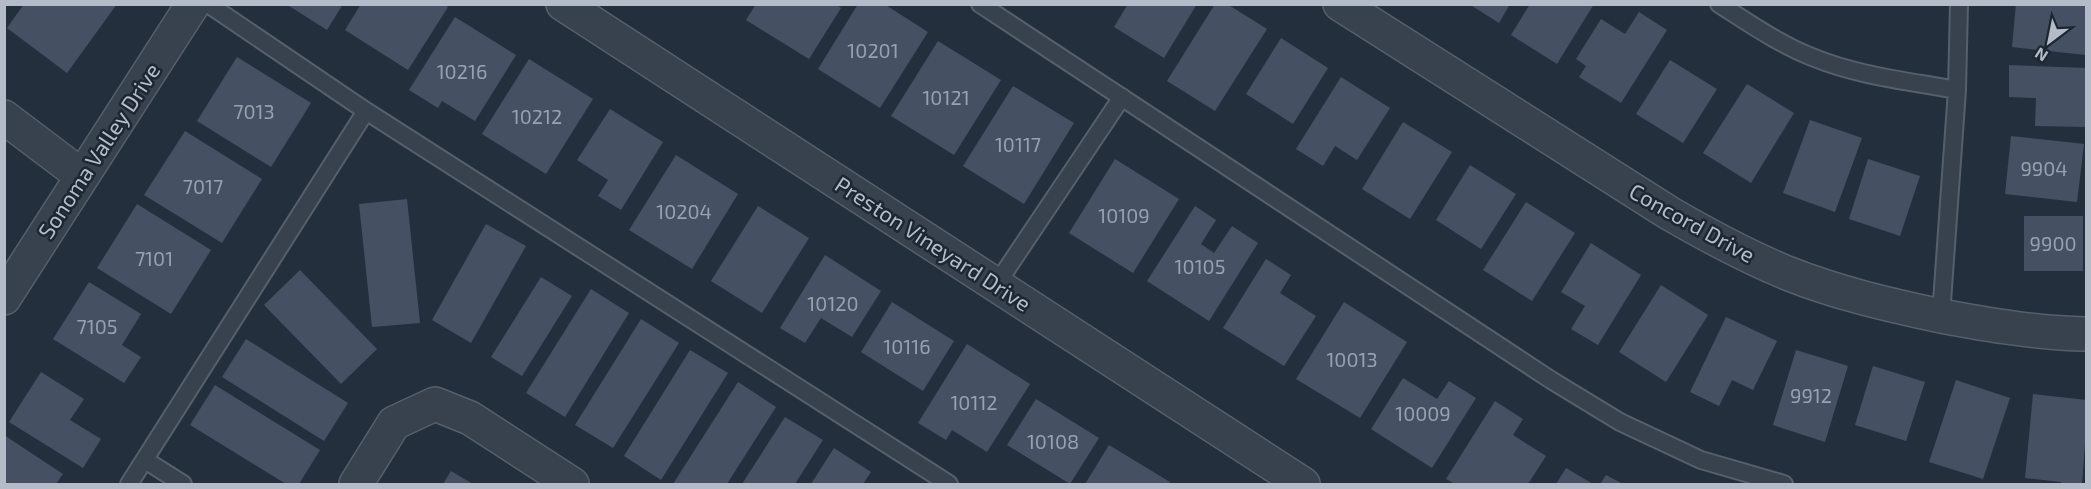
<svg xmlns="http://www.w3.org/2000/svg" width="2091" height="489" viewBox="0 0 2091 489" font-family="'Exo 2',sans-serif">
<rect width="100%" height="100%" fill="#242f3e"/>
<path fill="#455162" d="M24,4H117L67,73L7,28Z
M286,4H343L327,30Z
M361,4H443L448,7L408,70L345,30Z
M756,4H836L841,8L809,59L746,20Z
M858,4H884L928,32L880,108L818,69Z
M1128,4H1197L1164,58L1114,27Z
M1215,4H1227L1267,29L1215,111L1167,81Z
M1469,4H1510L1499,23Z
M1530,4H1594L1557,64L1511,35Z
M2016,4H2086V55L2012,47Z
M1639,12L1667,30L1621,103L1579,77L1586,66L1576,59L1601,19L1625,34Z
M455,17L516,55L475,121L442,101L438,108L409,90Z
M1281,38L1328,68L1293,124L1246,94Z
M938,41L1001,80L954,155L891,116Z
M237,57L311,103L271,167L197,121Z
M529,59L593,99L546,174L482,134Z
M1670,60L1717,89L1683,143L1636,114Z
M2009,65L2086,68V127L2035,126L2036,98L2009,97Z
M1341,77L1390,108L1357,160L1335,146L1323,166L1296,149Z
M1747,84L1794,113L1751,183L1703,153Z
M1013,86L1074,123L1024,204L963,166Z
M610,109L663,142L621,210L598,196L608,180L577,160Z
M1810,120L1862,138L1835,212L1783,193Z
M1403,122L1452,152L1410,219L1362,189Z
M185,131L262,179L222,243L144,195Z
M2011,136L2084,144L2077,202L2005,194Z
M676,155L738,194L692,269L629,230Z
M1115,159L1179,199L1133,273L1069,233Z
M1868,159L1920,176L1900,236L1849,219Z
M1470,165L1516,194L1481,249L1436,220Z
M407,199L420,323L372,327L359,204Z
M1526,202L1575,233L1532,301L1483,270Z
M137,204L211,250L171,314L97,268Z
M758,206L809,238L762,313L711,281Z
M1195,206L1216,220L1201,244L1214,253L1232,226L1258,243L1209,321L1147,281Z
M2024,216H2083V271H2024Z
M486,224L526,246L471,343L432,320Z
M1591,243L1641,275L1598,345L1571,329L1585,306L1561,292Z
M825,255L881,291L852,337L821,318L805,343L780,328Z
M1266,259L1291,275L1280,293L1316,316L1284,366L1223,328Z
M300,270L377,349L341,384L264,305Z
M541,277L572,296L522,376L491,357Z
M89,282L141,314L122,345L141,357L124,383L53,339Z
M1661,285L1708,315L1666,382L1619,352Z
M591,289L629,313L565,417L526,393Z
M892,302L954,341L923,391L861,352Z
M1344,302L1407,342L1360,418L1296,379Z
M1726,317L1777,341L1753,390L1732,380L1719,406L1690,392Z
M641,319L679,343L613,448L575,425Z
M246,339L348,403L324,441L222,377Z
M967,344L1030,384L987,452L952,430L946,440L918,423Z
M690,350L728,373L661,480L624,456Z
M1796,350L1848,366L1825,442L1773,425Z
M1873,366L1925,382L1906,441L1855,425Z
M41,372L84,399L70,420L101,439L83,468L9,422Z
M1403,378L1437,399L1449,381L1476,398L1432,468L1371,429Z
M1956,380L2010,398L1983,479L1929,462Z
M738,382L776,407L727,484H673Z
M215,385L320,450L299,484H286L190,425Z
M2033,394L2086,400V431L2082,484H2061V482L2025,478Z
M1036,399L1099,438L1070,484L1007,445Z
M1495,401L1523,419L1513,435L1546,456L1528,484H1455L1446,479Z
M785,417L823,440L795,484H742Z
M4,435L63,474L56,484H4Z
M1109,445L1170,482L1169,484H1085Z
M834,448L871,472L863,484H811Z
M1566,468L1593,484H1556Z
M451,471L473,484H443Z
M1606,475L1623,484H1600Z"/>
<g fill="none" stroke-linecap="round" stroke-linejoin="round">
<g stroke="#565f6c" stroke-width="20">
<path id="service" d="M980,4L1551,380L1620,422L1701,460L1784,484
M1719,4C1749,23 1779,44 1812,57C1858,76 1908,81 1957,90
M366,111L949,484
M996,285L1122,97
M1941,316L1957,90L1959,4
M145,460L183,484
M129,484L366,111L208,4"/>
</g>
<g stroke="#565f6c" stroke-width="36">
<path id="minor" d="M1340,4L1669,213C1707,235 1746,256 1787,273C1837,293 1889,305 1941,316C1989,325 2037,333 2086,334
M4,117L82,176
M4,298L193,4
M356,484L394,423L435,404L470,418L572,484"/>
</g>
<g stroke="#565f6c" stroke-width="36">
<path id="tertiary" d="M563,4L1303,484"/>
</g>
<use href="#service" stroke="#38414e" stroke-width="16"/>
<use href="#minor" stroke="#38414e" stroke-width="33"/>
<use href="#tertiary" stroke="#38414e" stroke-width="33"/>
</g>
<g text-anchor="middle" stroke-width="5" stroke-linejoin="round" paint-order="stroke">
<g font-size="20" fill="#98a1af">
<text x="873" y="58">10201</text>
<text x="462" y="79">10216</text>
<text x="946" y="105">10121</text>
<text x="254" y="119">7013</text>
<text x="537" y="124">10212</text>
<text x="1018" y="152">10117</text>
<text x="2044" y="176">9904</text>
<text x="203" y="194">7017</text>
<text x="684" y="219">10204</text>
<text x="1124" y="223">10109</text>
<text x="2053" y="251">9900</text>
<text x="154" y="266">7101</text>
<text x="1200" y="274">10105</text>
<text x="833" y="311">10120</text>
<text x="97" y="334">7105</text>
<text x="907" y="354">10116</text>
<text x="1352" y="367">10013</text>
<text x="1811" y="403">9912</text>
<text x="974" y="410">10112</text>
<text x="1423" y="421">10009</text>
<text x="1053" y="449">10108</text>
</g>
<g font-size="22" fill="#b4bcc9" stroke="#1d2633">
<text transform="translate(99 151) rotate(-57)" y="8">Sonoma Valley Drive</text>
<text transform="translate(1692 223) rotate(29)" y="8">Concord Drive</text>
<text transform="translate(933 244) rotate(33)" y="8">Preston Vineyard Drive</text>
</g>
</g>
<rect width="2091" height="489" fill="none" stroke="#b4bcc9" stroke-width="12"/>
<g transform="translate(2049 42) rotate(212)" stroke="#1d2633" stroke-width="4.5" paint-order="stroke">
<path d="M0-4.5L10 22L0 15L-10 22Z" fill="#b4bcc9"/>
<text y="-9" font-size="16" font-weight="bold" text-anchor="middle" fill="#b4bcc9">N</text>
</g>
</svg>
